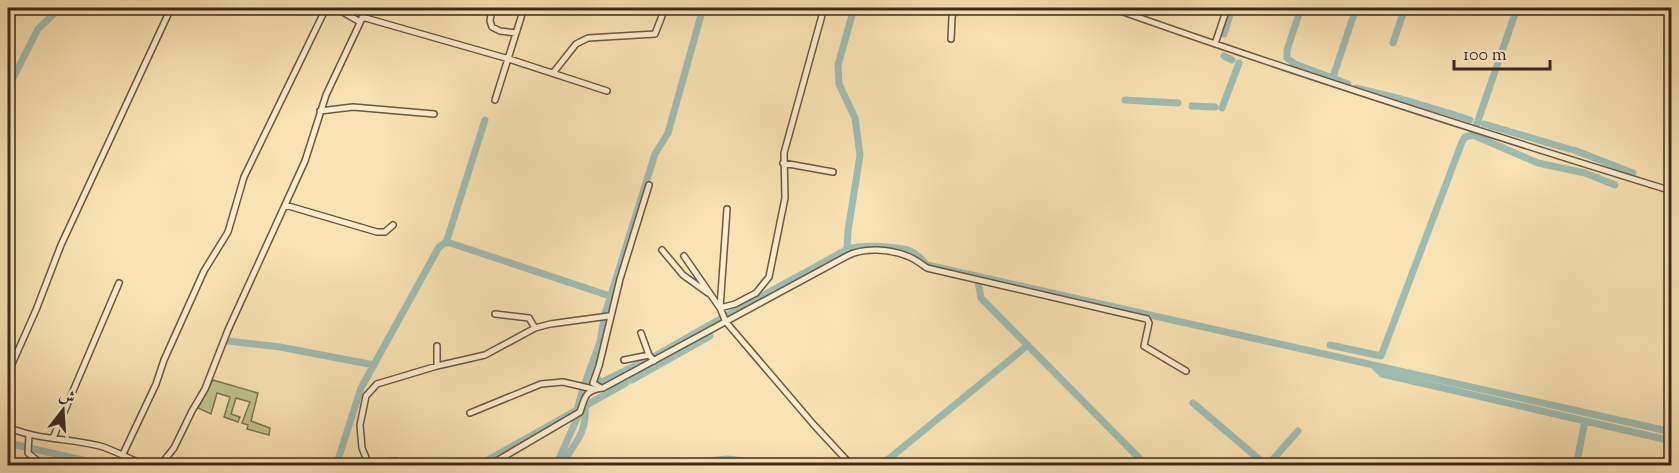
<svg xmlns="http://www.w3.org/2000/svg" width="1679" height="473" viewBox="0 0 1679 473" font-family="'Sorts Mill Goudy',Amiri,serif">
<rect width="100%" height="100%" fill="#f9e2b3"/>
<filter id="stains"><feTurbulence type="fractalNoise" baseFrequency=".00333" numOctaves="4"/><feColorMatrix values="0 0 0 0 .2 0 0 0 0 .09 0 0 0 0 .02 0 0 0 .5 -.17"/></filter>
<radialGradient id="worn" r=".72"><stop offset=".6" stop-color="#630" stop-opacity="0"/><stop offset="1" stop-color="#630" stop-opacity=".3"/></radialGradient>
<path fill="#bec38c" stroke="#7d7654" stroke-width="1.5" d="M213,380L258,393L251,421L270,428L269,435L247,429L248,425L242,423L250,402L236,398L231,414L240,417L238,422L224,417L230,397L217,393L211,414L198,408Z"/>
<g fill="none" stroke-linecap="round" stroke-linejoin="round">
<path stroke="#9ebdb2" stroke-width="7" d="M1301,8L1287,50V58L1295,64L1348,84
M1224,34L1232,8
M1393,43L1405,8
M1224,56L1232,60
M1333,77L1356,8
M8,88L38,29L60,8
M1356,88L1401,99
M1125,100L1178,103
M1405,100L1445,112
M1192,106L1215,107
M1222,108L1239,63
M1449,113L1470,120
M1484,124L1569,149
M1473,135L1516,11L1513,8
M1574,150L1633,173
M446,243L485,120
M847,249L848,231L860,155L855,118L839,84L838,65L854,8
M845,250C861,244 891,246 908,250C916,253 922,259 927,265L1672,432
M806,272L842,252
M977,276L981,298L1147,466
M605,314L655,154L668,133L703,8
M726,316L802,274
M228,341L280,347L374,365
M1330,345L1381,356L1462,142L1465,137L1473,135L1538,163L1585,173L1615,185
M655,356L720,319
M1374,366L1382,374L1672,441
M597,379L602,382L649,359
M632,380L710,336
M584,386L600,342L604,319
M1193,403L1267,466
M8,443L108,466
M746,461L781,466
M336,466L361,388L439,247L445,243H450L610,296
M477,466L577,410L583,389
M556,466L578,416
M567,466L565,459C578,440 587,430 585,406L626,383
M655,466L728,459L743,461
M880,466L1028,345
M1267,466L1298,431
M1576,466L1585,421"/>
<g stroke="#6b5842" stroke-width="8">
<path id="street" d="M336,8L360,22
M492,8L490,21L492,27L500,31L516,33
M824,8L784,153L785,198L769,277L756,293L735,304L720,308L726,322L814,425L852,466
M1112,8C1297,74 1484,133 1672,191
M362,17L509,59L607,91
M951,39L952,17L955,8
M1215,44L1227,8
M553,73L576,44L588,38L655,34L665,8
M495,100L524,8
M320,111L353,107L434,114
M783,163L833,172
M285,205L377,232H385L393,225
M662,250L683,275L708,293
M684,256L720,308L727,209
M495,314L529,318L535,328
M641,333L649,355L654,361
M437,346V366
M624,360L649,355
M8,373L36,310L61,245L171,8
M601,388L593,383L599,366L620,279L649,185
M470,413L541,384L563,382L593,389
M8,427C36,440 69,438 100,446C117,451 132,461 149,466
M29,435L28,453L44,466
M53,438L119,283
M123,454L156,384L164,360L204,271L228,232L244,177L326,8
M395,461L369,465L362,448L360,425L366,396L377,384L437,366L485,355L535,328L550,324L609,316
M156,466L162,463L174,448L192,411L205,389L228,330L305,161L326,95L367,8
M488,466L580,412C585,397 585,390 603,388L847,256C864,247 889,249 907,256C914,258 921,264 927,268L1147,319L1149,323L1144,346L1186,371"/>
</g>
<use href="#street" stroke="#fbecce" stroke-width="5"/>
</g>
<rect width="1679" height="473" fill="none" stroke="#f9e2b3" stroke-width="30"/>
<rect x="9" y="9" width="1661" height="455" fill="none" stroke="#3c2a1d" stroke-width="3"/>
<rect x="15" y="15" width="1649" height="443" fill="none" stroke="#3c2a1d" stroke-width="1.5"/>
<g transform="translate(63 410) rotate(17)" stroke="#fbecce" stroke-width="4.5" paint-order="stroke">
<path d="M0-4.5L10 22L0 15L-10 22Z" fill="#3c2a1d"/>
<text y="-9" font-size="16" font-weight="bold" text-anchor="middle" fill="#3c2a1d">ش</text>
</g>
<path d="M1454 60v9h96v-9" fill="none" stroke="#3c2a1d" stroke-width="3"/>
<text x="1463" y="60" font-size="18" fill="#3c2a1d" stroke="#fbecce" stroke-width="4.5" paint-order="stroke">100 m</text>
<rect width="100%" height="100%" filter="url(#stains)"/>
<rect width="100%" height="100%" fill="url(#worn)"/>
</svg>
